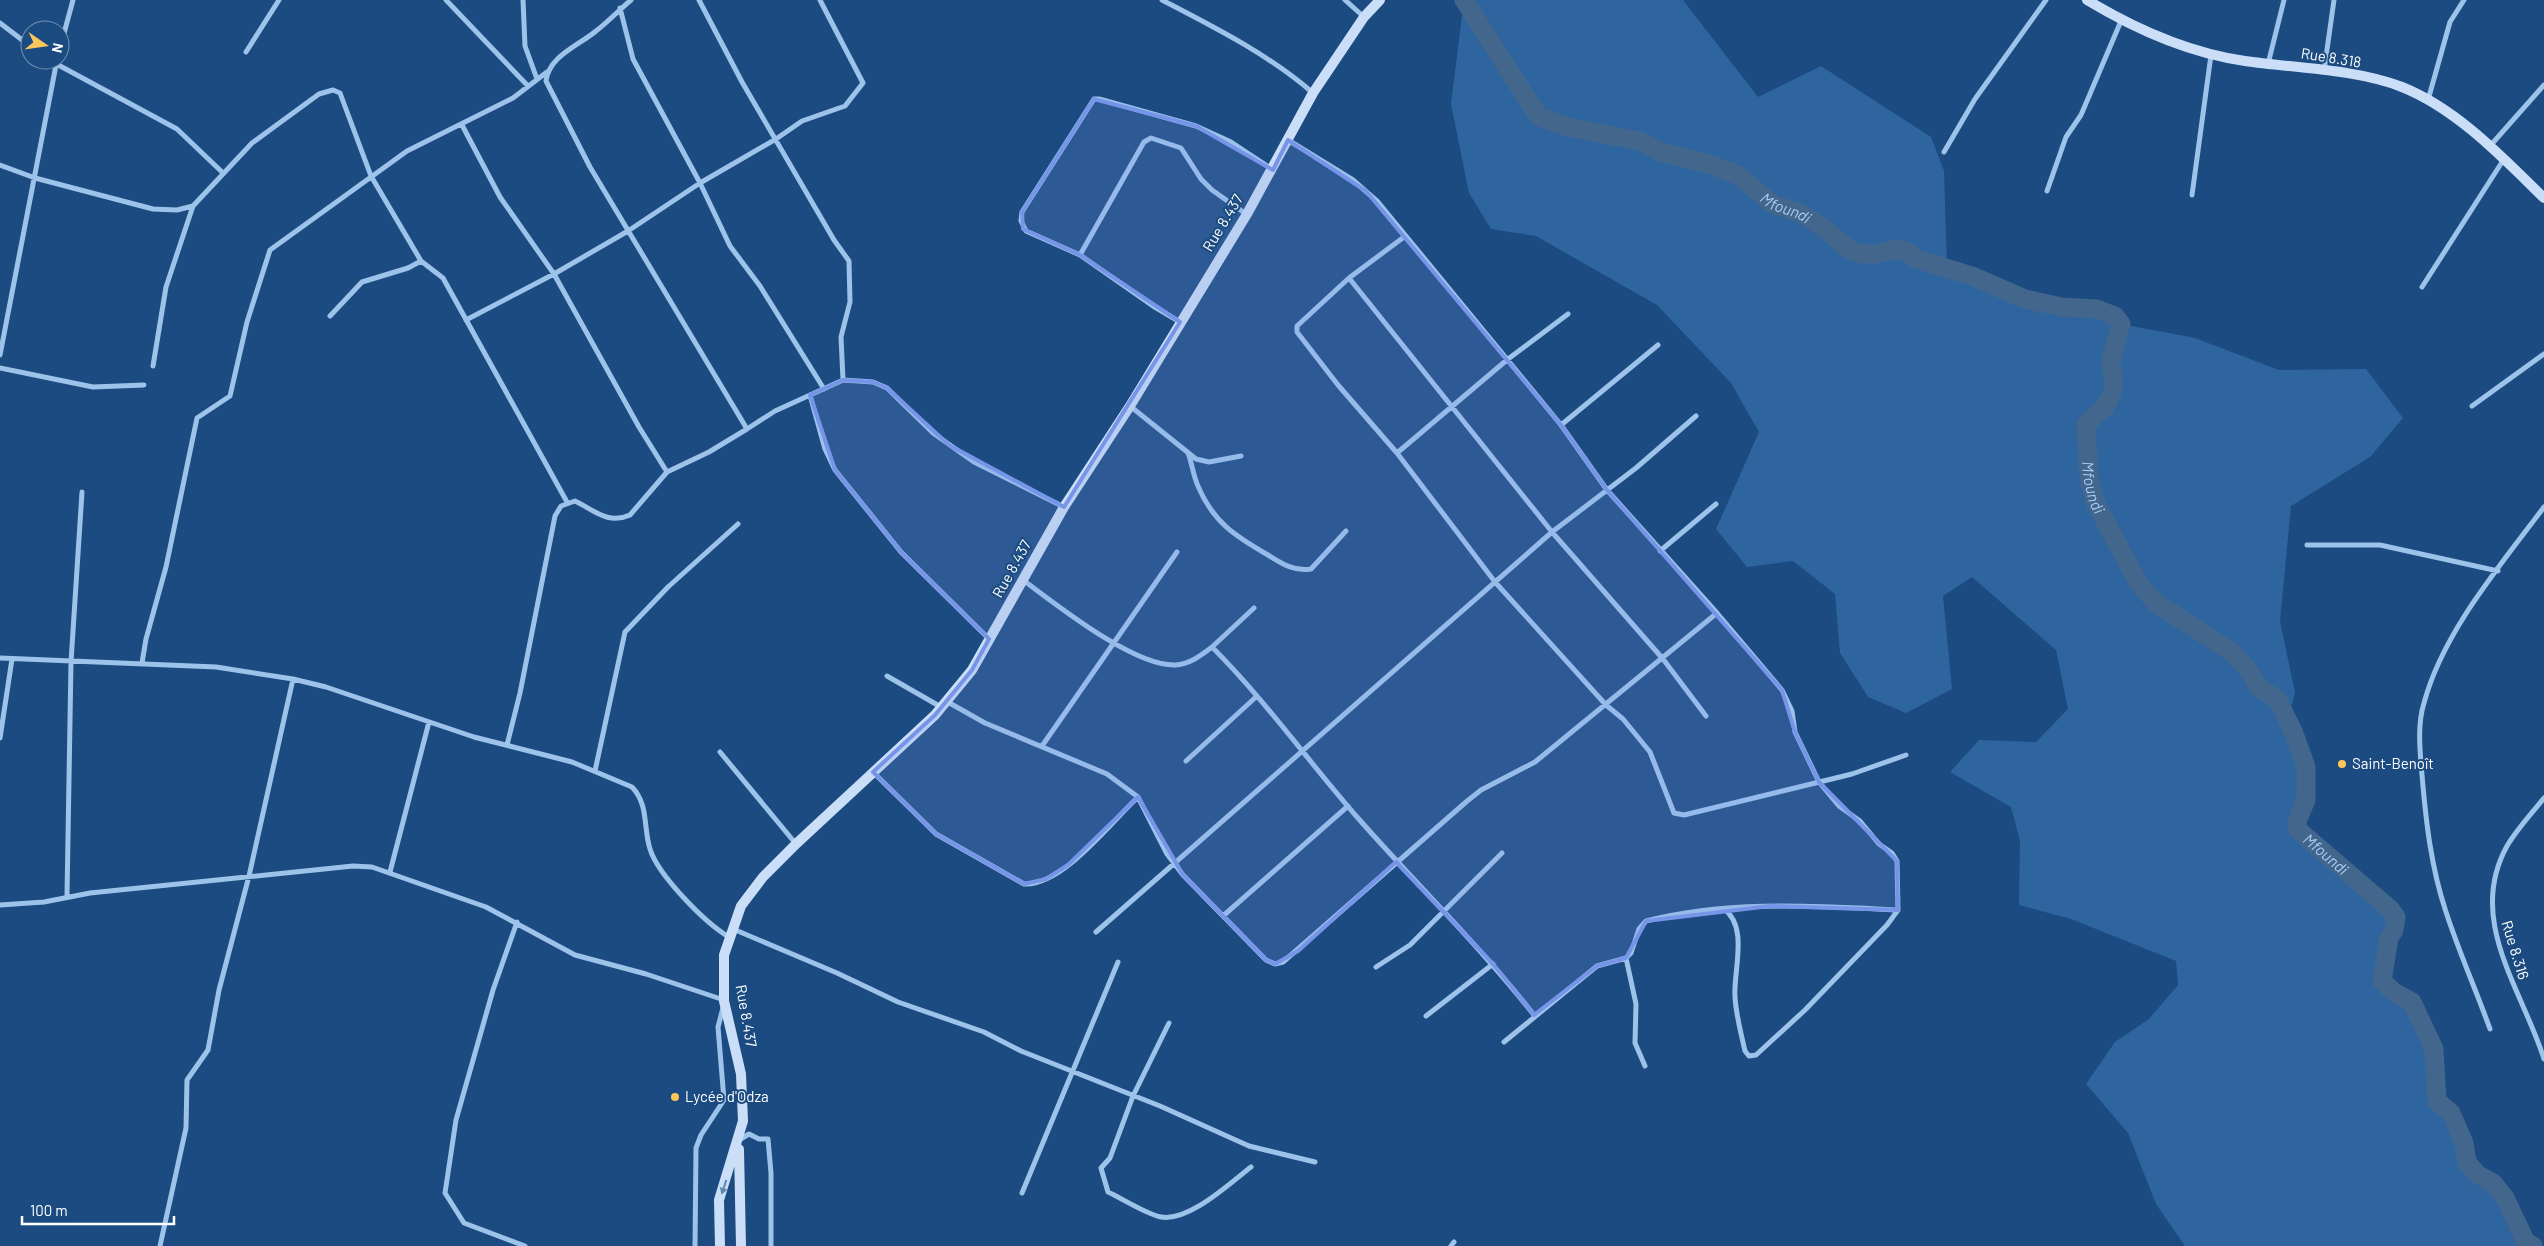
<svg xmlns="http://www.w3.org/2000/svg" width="2544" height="1246" viewBox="0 0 2544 1246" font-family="Barlow,sans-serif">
<rect width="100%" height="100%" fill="#1b4b80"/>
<path fill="#2e659f" d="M1464,0H1683L1758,97L1821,66L1931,137L1944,171L1947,267C1985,280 2020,300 2060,307C2082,311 2105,304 2121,324L2195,338L2279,370L2366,369L2403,418L2370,457L2291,506L2280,621L2295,693L2287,721C2293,730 2294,738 2298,746C2311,773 2309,795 2297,821C2302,848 2376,890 2396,917L2394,930L2389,938L2382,981L2395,993L2412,1002L2434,1049L2437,1101L2496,1192L2536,1246H2185L2156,1204L2128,1133L2086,1084L2115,1042L2149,1019L2178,985L2176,961L2071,919L2019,905L2020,841L2011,807L1950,772L1979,740L2036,742L2068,709L2056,650L1972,577L1943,596L1952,689L1906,713L1868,697L1840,653L1835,594L1793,561L1747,567L1716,529L1759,432L1731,383L1657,305L1536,236L1491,229L1469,193L1451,104Z"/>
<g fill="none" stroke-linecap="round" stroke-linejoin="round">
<path stroke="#43668d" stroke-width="19" id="s1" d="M1464,0L1538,116L1567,127L1640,141L1661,152L1709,164L1738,175L1771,203L1802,214L1824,228L1848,249L1860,254H1876L1897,249L1905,251L1917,259L1972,276L2025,299L2061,307L2097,309L2115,316L2121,324L2111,361L2114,387L2110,398L2104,408L2086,424L2089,477L2095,502L2139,584L2156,603L2233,653L2249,671L2259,688L2277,699L2293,731L2306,767V800L2297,821L2298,830L2390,909L2396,917L2394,930L2389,938L2382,981L2395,993L2412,1002L2434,1049L2437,1101L2451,1113L2464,1143L2467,1162L2477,1174L2493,1183L2505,1198L2526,1242L2533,1246"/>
<path stroke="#9ec3ea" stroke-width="5" d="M446,0L528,86
M523,0L525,46L537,79
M631,0C619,10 608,22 596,31C578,46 549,56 546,81L590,167L747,429L775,411L843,380L873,382L887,388L933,433L974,462L1064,507
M699,0L742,82L834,240L849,261L850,302L841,337L843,380
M1162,0C1214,27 1268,54 1313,93
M1345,0L1364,17
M620,8L633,59L700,183L730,246L760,286L824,389
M0,23L30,46
M60,48L73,0
M246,52L279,0
M49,60L177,129L222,172
M2268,64L2284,0
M2324,71L2334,0
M2428,100L2450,22L2464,0
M462,125L500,197L554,274L639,427L667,472
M1288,140L1353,180L1378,202L1561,425L1607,490L1717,613L1782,690L1792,711L1795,732L1819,782L1839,806L1860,821L1879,844L1892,853L1897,861L1898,910L1887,925L1805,1010L1756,1055L1749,1056L1745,1051C1741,1033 1736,1015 1735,997C1733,972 1749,927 1724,909
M2490,146L2544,85
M1944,152L1975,99L2046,0
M0,165L35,178L153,209L177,210L193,206
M2047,191L2066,137L2081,115L2121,21
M2192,195L2211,55
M1404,237L1349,278L1297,326V332L1338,385L1397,453L1495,582L1606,705L1623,719L1650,752L1674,813L1684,815L1852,774L1906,755
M1080,255L1144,142L1151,138L1181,148L1201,179L1212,190L1246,214
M1349,278L1552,532L1663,659L1706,716
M2422,287L2504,159
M330,316L362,282L408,268L421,261
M466,320L554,274L628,231L700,183L776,139L802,121L845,106L863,83L820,0
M1180,322L1153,306L1080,255L1026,231L1021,221L1022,212L1094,99H1099L1196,126L1231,142L1273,170
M0,355L57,60
M153,366L166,287L193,206L252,143L319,94L333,90L340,93L371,176L421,261L443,278L567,502
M0,368L93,387L144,385
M810,395L825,449L835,470L901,552L989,639
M1130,406L1196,459L1209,462L1241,456
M2472,406L2544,354
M1561,425L1658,345
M1188,453C1192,463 1193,475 1198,486C1213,522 1235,536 1268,555C1281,563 1294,572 1311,569L1346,531
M1397,453L1508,359L1568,314
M2307,545H2380L2498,571
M1660,551L1716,504
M1023,580C1057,605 1133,666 1175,665C1190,664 1200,656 1212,647C1265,700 1308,761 1357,817C1416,884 1479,945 1534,1015
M1212,647L1254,608
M0,658L216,667L293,679L326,687L474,737L572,762L632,787C649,805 643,827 650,849C658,875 705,923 729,937
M142,663L146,639L166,567L197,418L230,396L247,322L270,250L407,151L513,98L547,72
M887,676L941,707
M946,701L985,723L1107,774L1138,797L1167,854L1183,875L1223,916L1348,806
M0,738L12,659
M507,745L520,693L555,516L561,506L575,501C594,510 608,525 630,515L667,472L709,452L747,429
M1042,746L1177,552
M720,752L796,844
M1186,761L1257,696
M595,771L625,632L668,587L738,524
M873,772L936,834L1024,884C1063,886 1111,822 1138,797
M2544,798C2532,813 2517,829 2507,846C2466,920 2522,989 2544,1059
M390,872L429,722
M67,896L71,662L82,492
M0,905L44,902L90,893L353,866L372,867L486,907L575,955L646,974L724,1000
M1223,916L1266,960L1275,964L1283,962L1466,802L1481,790L1535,762L1717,613
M517,922L493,990L456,1120L445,1193L464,1223L525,1246
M733,929L837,973L898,1002L984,1032L1021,1051L1160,1106L1249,1146L1315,1162
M1096,932L1552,532L1636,468L1696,416
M1626,958L1636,1004L1635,1043L1645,1066
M1376,967L1410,945L1502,853
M1426,1016L1493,964
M1169,1023L1133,1096L1110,1158L1101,1168L1108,1192C1123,1199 1146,1214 1161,1217C1189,1222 1230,1183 1251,1167
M2490,1029C2476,990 2459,952 2446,912C2431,867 2426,822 2422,775C2420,752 2417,725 2424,703C2443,632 2500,566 2544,507
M1504,1042L1597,966L1626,958L1631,953L1639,929L1646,921C1729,900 1814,906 1898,910
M739,1140L749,1134L759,1139H768L771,1173V1246
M1022,1193L1118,962
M160,1246L186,1128L187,1080L208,1050L219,990L249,876L293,679
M695,1246L696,1148L701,1135L724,1100L718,1027L723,1008
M1451,1246L1454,1242"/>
<path stroke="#cadff7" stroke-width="10" d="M2087,0C2135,29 2189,53 2245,61C2293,68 2356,69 2402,87C2457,109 2502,157 2544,198
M739,1149L741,1246
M720,1246L719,1200L743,1121L741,1074L724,1001V955L741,906L763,877L796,844L935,715L972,670L1064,507L1130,406L1247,214L1313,93L1364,17L1380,0"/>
</g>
<defs><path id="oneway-solid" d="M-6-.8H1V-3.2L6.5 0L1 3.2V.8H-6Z" transform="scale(1.25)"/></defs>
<use fill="#6186b0" href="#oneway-solid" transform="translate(724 1187) rotate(108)"/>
<path fill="#7795e8" fill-opacity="0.2" stroke="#7795e8" stroke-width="4" stroke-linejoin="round" d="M1094,99L1196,126L1273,170L1288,140L1366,191L1561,425L1607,490L1782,690L1795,732L1819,782L1897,861L1898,910L1770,906L1646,921L1626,958L1597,966L1534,1015L1493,964L1396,862L1298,951L1275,964L1266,960L1183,875L1138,797L1068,865L1046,879L1024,884L936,834L873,772L935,715L972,670L989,639L901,552L835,470L810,395L843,380L873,382L887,388L949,445L1064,507L1180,322L1080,255L1023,229L1022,212Z"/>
<g fill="#fbc75b" stroke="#1b4b80" stroke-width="2">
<circle cx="2342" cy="764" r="5"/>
<circle cx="675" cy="1097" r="5"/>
</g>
<g text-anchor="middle" stroke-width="4" stroke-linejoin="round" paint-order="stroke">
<g font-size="15" fill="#fff" stroke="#1b4b80">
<text transform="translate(2331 58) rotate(9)" y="5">Rue 8.318</text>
<text transform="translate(1223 223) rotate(-59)" y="5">Rue 8.437</text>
<text transform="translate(1012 569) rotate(-61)" y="5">Rue 8.437</text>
<text transform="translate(2515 950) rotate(73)" y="5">Rue 8.316</text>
<text transform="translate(746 1016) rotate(80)" y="5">Rue 8.437</text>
</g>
<g font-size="15" fill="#fff" stroke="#1b4b80" text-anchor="start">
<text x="2352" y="769">Saint-Benoît</text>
<text x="685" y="1102">Lycée d'Odza</text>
</g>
<g font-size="16" font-style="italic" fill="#aacdf2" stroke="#1b4b80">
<text dy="6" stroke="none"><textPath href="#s1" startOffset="406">Mfoundi</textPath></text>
<text dy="6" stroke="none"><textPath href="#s1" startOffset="948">Mfoundi</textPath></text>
<text dy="6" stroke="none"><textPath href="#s1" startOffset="1414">Mfoundi</textPath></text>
</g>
</g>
<g transform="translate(45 45) rotate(103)"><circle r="24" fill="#1b4b80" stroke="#7693b3"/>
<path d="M0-4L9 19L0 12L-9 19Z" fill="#fbc75b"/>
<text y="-8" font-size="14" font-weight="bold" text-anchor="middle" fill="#ffffff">N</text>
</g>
<path d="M22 1216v8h152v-8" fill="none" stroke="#ffffff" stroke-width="2.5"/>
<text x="30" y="1216" font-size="15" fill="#ffffff" stroke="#1b4b80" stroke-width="4" paint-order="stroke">100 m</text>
</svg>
